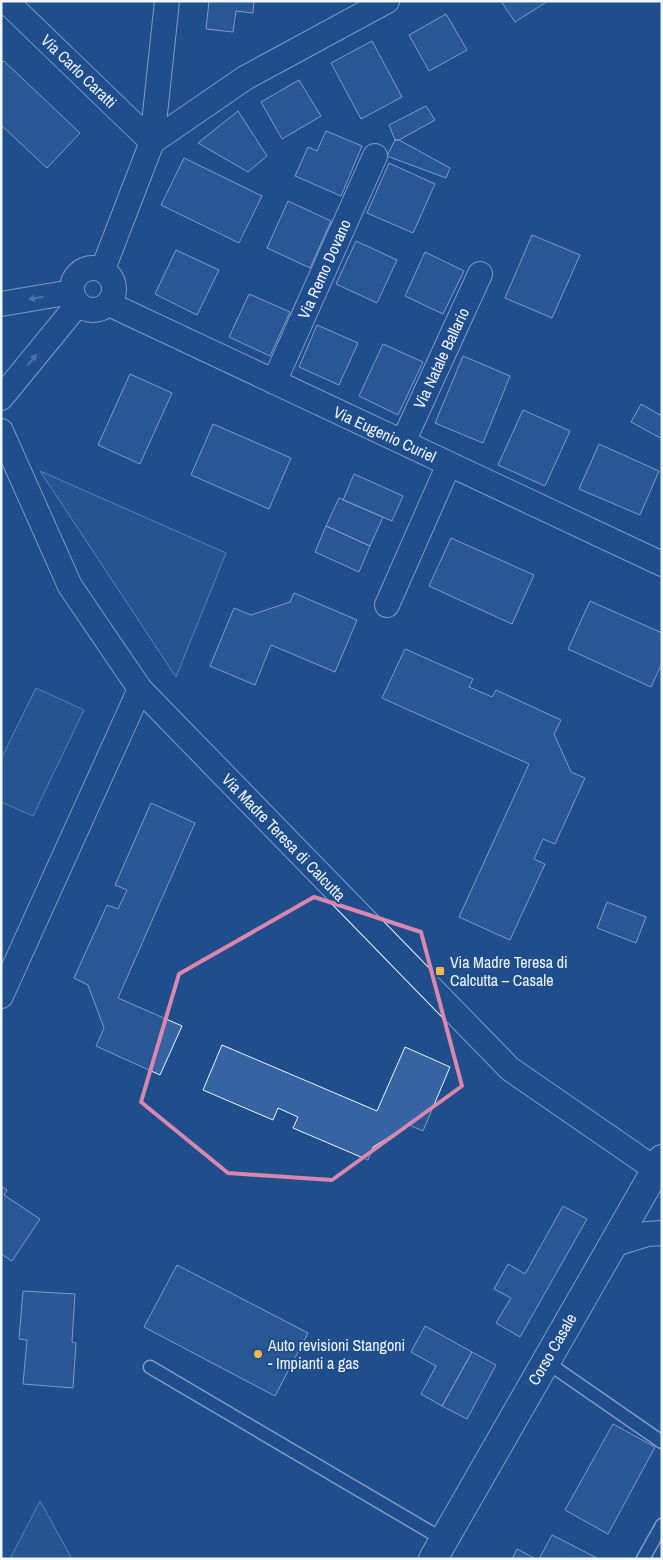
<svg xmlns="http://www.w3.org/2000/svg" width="663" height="1560" viewBox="0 0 663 1560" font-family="'Archivo Narrow',sans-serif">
	<rect width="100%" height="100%" fill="#1f4e8c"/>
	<path fill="#305b95" stroke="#a8bbd7" d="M40 471 226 553 176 677Z
		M36 688 84 710 33 816 1 802V759Z
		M40 1501 72 1559H10Z"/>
	<path fill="#3563a3" stroke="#f2f6ff" d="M209 1H254L253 13 236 11 233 32 206 29Z
		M501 1H548L515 22Z
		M446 14 467 50 429 71 409 35Z
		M372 41 402 97 361 119 331 63Z
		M4 61 80 133 47 168 1 125V63Z
		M299 80 321 116 282 139 261 102Z
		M426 106 435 120 399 140H395L389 125Z
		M238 111 267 156 248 172 198 143Z
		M326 131 362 146 341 196 295 176 308 147 317 151Z
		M395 140H399L450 168 446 178 387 156Z
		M184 158 262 196 239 243 161 205Z
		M389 163 435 184 413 233 367 213Z
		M288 201 331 221 310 268 267 248Z
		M532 235 580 255 552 318 505 298Z
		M356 241 397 260 377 303 336 284Z
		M176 250 219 270 197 315 155 294Z
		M425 252 464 271 443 314 405 296Z
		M249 294 290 312 270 356 229 337Z
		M317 325 358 343 339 385 299 367Z
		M383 344 423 362 398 415 359 396Z
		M463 356 510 376 483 443 435 423Z
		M130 374 172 393 140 464 98 445Z
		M641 404 662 416V439L631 422Z
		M523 410 570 431 545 486 498 465Z
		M213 424 291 458 269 509 191 475Z
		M599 444 659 471 640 515 579 489Z
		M354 474 403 496 392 521 343 500Z
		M339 498 383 517 370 546 326 526Z
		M326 526 370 546 359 572 315 552Z
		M451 538 534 575 512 624 429 586Z
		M294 593 357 620 335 672 271 645 255 685 210 666 234 608 251 615 290 602Z
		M590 601 662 633V663L651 687 568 649Z
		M405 649 473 679 469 687 492 697 496 690 561 720 554 734 571 772 585 778 555 844 543 839 534 859 545 864 510 940 459 917 529 764 382 698Z
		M151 803 195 823 118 998 182 1026 160 1075 96 1046 104 1028 88 985 74 978 107 905 118 909 127 890 115 885Z
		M607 902 646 917 636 943 597 928Z
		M222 1045 377 1111 405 1047 450 1067 423 1131 409 1125 373 1147 368 1160 293 1128 298 1117 278 1108 273 1120 203 1090Z
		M1 1186 7 1190 4 1195 40 1219 12 1261 1 1254Z
		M563 1206 587 1219 520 1337 496 1323 511 1298 494 1289 508 1264 525 1274Z
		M177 1265 308 1333 275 1396 144 1327Z
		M23 1291 75 1294 72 1342 76 1343 73 1388 23 1384 27 1340 19 1339Z
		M425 1326 472 1352 442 1406 421 1394 436 1366 411 1352Z
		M472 1352 496 1365 467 1419 442 1406Z
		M613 1424 655 1447 608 1534 565 1510Z
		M552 1535 597 1558 539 1559Z
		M517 1549 536 1559H512Z"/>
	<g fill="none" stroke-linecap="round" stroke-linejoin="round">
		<g stroke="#f2f6ff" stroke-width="15">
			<path id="lane" d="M545 1361 662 1442
				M150 1367 444 1540
				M643 1559 662 1525"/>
		</g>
		<g stroke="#f2f6ff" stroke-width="26">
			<path id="street" d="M6 1 152 142
				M152 142 167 1
				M72 289a21 21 0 1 1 42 0a21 21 0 1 1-42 0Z
				M103 269 152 142 245 78 387 1
				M1 304 72 292
				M109 304 662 564
				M274 382 375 156
				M1 398 78 304
				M1 431 70 586 140 689 510 1069 655 1169
				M403 442 480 274
				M387 605 449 464
				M1 996 140 689
				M612 1245 647 1234 662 1233"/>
		</g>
		<g stroke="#f2f6ff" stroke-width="30">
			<path id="secondary" d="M433 1559 662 1159"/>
		</g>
		<use href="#lane" stroke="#1f4e8c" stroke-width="12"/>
		<use href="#street" stroke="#1f4e8c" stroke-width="24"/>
		<use href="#secondary" stroke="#1f4e8c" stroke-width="28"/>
	</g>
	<defs><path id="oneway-solid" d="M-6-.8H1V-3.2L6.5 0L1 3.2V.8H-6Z" transform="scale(1.25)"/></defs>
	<g fill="#7e9ac0">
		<use href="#oneway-solid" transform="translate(36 298) rotate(170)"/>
		<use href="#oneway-solid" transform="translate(32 360) rotate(-51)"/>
	</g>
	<path d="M0 0H663V1560H0ZM314 897 421 932 462 1086 332 1180 228 1173 141 1102 179 974Z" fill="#1f4e8c" fill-opacity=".55" fill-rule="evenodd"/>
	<path fill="none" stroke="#da87ad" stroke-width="4" stroke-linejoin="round" d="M314 897 421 932 462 1086 332 1180 228 1173 141 1102 179 974Z"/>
	<g fill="#ffb74d" stroke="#1f4e8c" stroke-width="2">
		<rect x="435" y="966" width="10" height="10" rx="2.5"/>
		<circle cx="258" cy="1354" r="5"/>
	</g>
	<g text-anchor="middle" stroke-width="4" stroke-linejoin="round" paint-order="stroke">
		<g font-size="16" fill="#f2f6ff" stroke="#1f4e8c">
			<text transform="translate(79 71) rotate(44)" y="6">Via Carlo Caratti</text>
			<text transform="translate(324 269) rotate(-66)" y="6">Via Remo Dovano</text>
			<text transform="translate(441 358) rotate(-65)" y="6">Via Natale Ballario</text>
			<text transform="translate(385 434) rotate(25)" y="6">Via Eugenio Curiel</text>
			<text transform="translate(284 837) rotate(46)" y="6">Via Madre Teresa di Calcutta</text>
			<text transform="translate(552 1349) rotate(-60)" y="6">Corso Casale</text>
		</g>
		<g font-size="16" fill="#f2f6ff" stroke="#1f4e8c" text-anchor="start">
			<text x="450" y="968">Via Madre Teresa di<tspan x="450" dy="18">Calcutta – Casale</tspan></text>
			<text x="268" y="1351">Auto revisioni Stangoni<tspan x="268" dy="18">- Impianti a gas</tspan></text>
		</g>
	</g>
	<rect width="663" height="1560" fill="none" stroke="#f2f6ff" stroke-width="5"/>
</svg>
